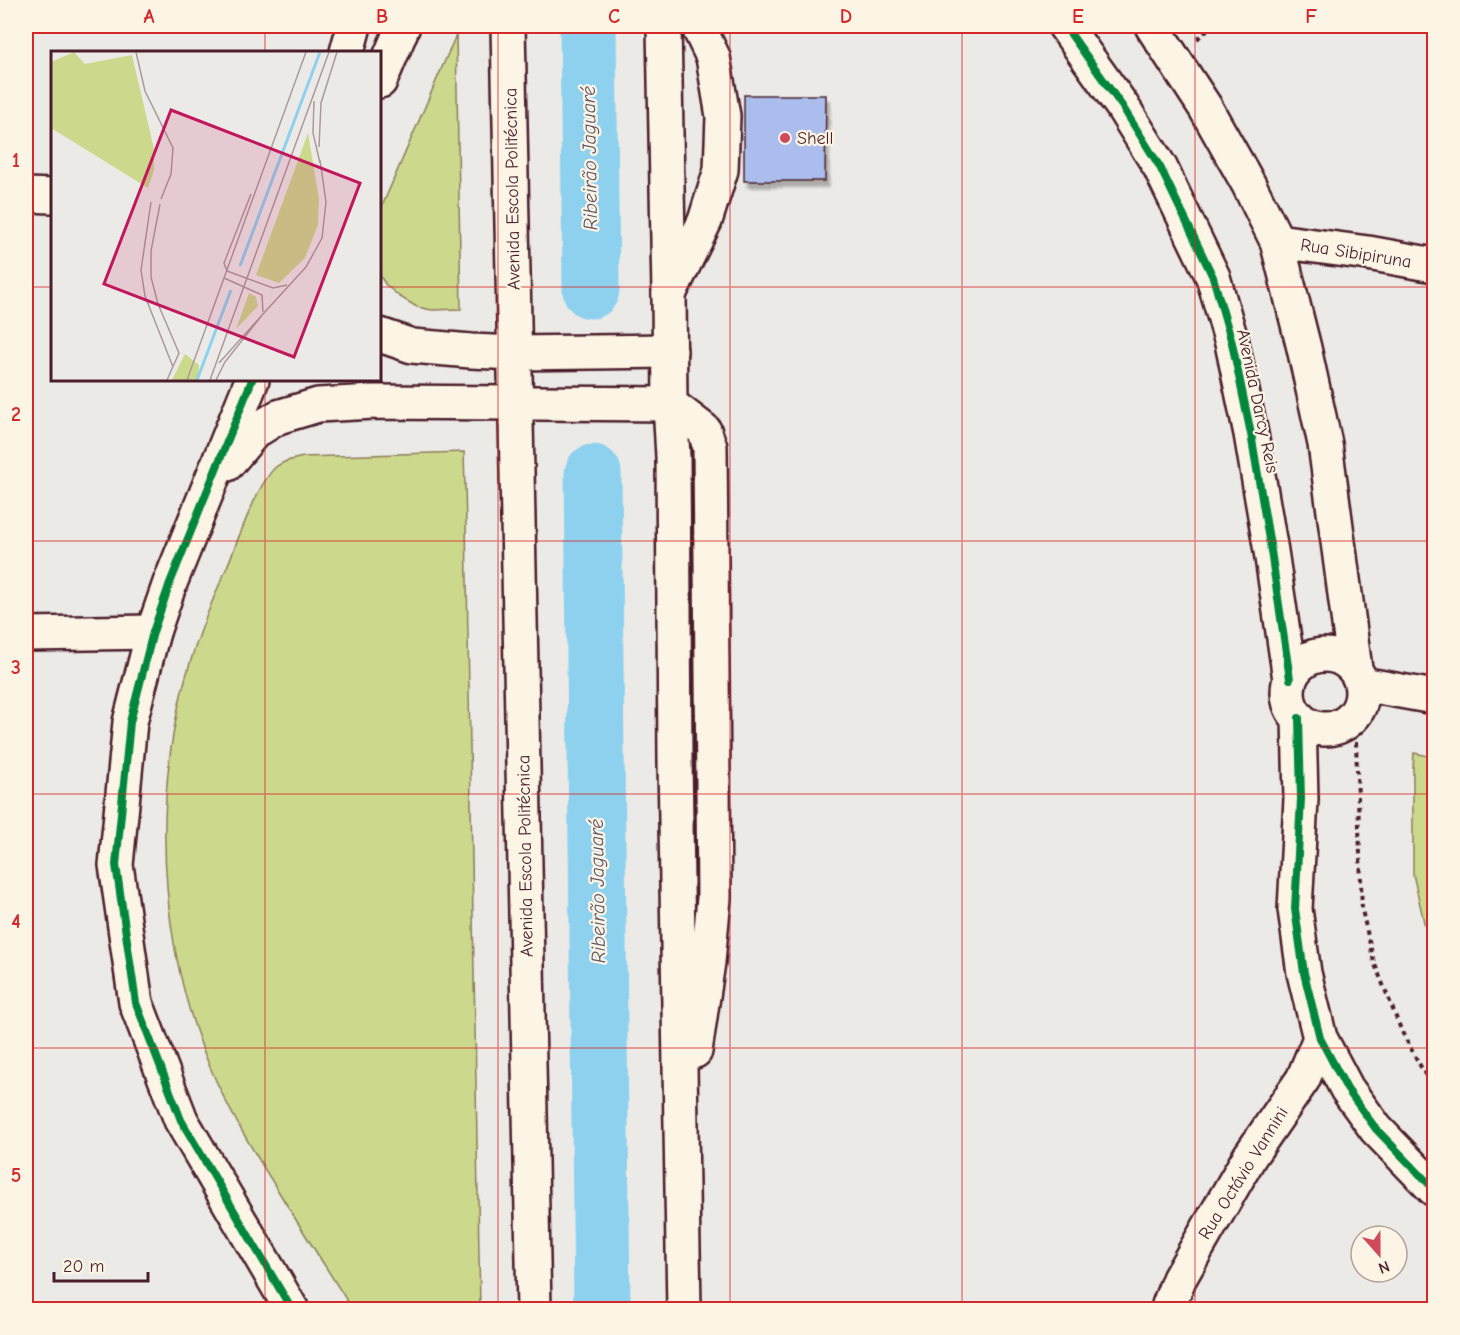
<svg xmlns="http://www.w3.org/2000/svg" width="1460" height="1335" viewBox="0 0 1460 1335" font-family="'Comic Neue',sans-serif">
	<defs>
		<filter id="shadow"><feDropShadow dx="3.5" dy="6" stdDeviation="1.5" flood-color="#0004"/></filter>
	</defs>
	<rect width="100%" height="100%" fill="#eceae6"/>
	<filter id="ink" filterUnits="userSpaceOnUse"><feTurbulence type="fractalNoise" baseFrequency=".0167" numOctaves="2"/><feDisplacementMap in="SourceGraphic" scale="12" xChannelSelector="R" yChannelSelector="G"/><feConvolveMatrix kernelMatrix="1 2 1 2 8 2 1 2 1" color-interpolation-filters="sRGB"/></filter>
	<g filter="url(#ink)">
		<path fill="#ccd88b" stroke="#8b7c5b" stroke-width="1.5" d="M456 35 461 309 432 310 417 307 400 297 386 285 380 276V211Z
			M464 452 466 523 480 1309H352C327 1269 302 1230 277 1189 256 1155 234 1120 217 1083 162 964 151 818 182 691 193 648 209 607 227 567 237 543 258 481 277 466 285 460 294 459 303 457Z
			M1414 753 1434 757V951L1426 931 1413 874V769Z"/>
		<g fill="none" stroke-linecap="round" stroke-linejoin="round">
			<path stroke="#8dd1ef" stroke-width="57" d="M588 26 591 290
				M593 473 602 1310"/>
		</g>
		<path fill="#abbdec" stroke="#4a1f2b" stroke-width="1.5" filter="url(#shadow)" d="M744 95H826L825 181H744Z"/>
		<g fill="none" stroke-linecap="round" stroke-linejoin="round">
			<g stroke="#4a1f2b" stroke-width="38">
				<path id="minor" d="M1065 26 1122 106 1160 167 1213 277 1232 343 1251 434 1271 551 1290 679
					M1152 26 1205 107 1249 185 1277 241 1304 348 1325 444 1355 669
					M26 195 52 196
					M1277 241 1368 253 1434 265
					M669 294 705 221 721 170 723 116 713 57 698 26
					M26 634 153 632
					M1288 692a37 37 0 1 1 74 0a37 37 0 1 1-74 0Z
					M1362 684 1434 697
					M1299 718 1301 799 1295 909 1304 973 1320 1038 1347 1089 1376 1129 1434 1189
					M1169 1310V1305L1179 1279 1250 1156 1303 1079 1320 1038"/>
			</g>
			<g stroke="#4a1f2b" stroke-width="38">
				<path id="major" d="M347 52 354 26
					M380 335 412 346 471 351 515 353 670 351
					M252 380 170 583 153 632 130 722 116 865 136 1003 181 1120 292 1310
					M227 464 254 432 278 417 318 405 374 402 670 404"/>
			</g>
			<g stroke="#4a1f2b" stroke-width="38">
				<path id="highway" d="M508 26 534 1310
					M664 26 669 294 670 404 673 457 675 761 684 1310
					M380 81 403 26
					M670 404 704 430 710 447 714 898 708 962 695 1051"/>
			</g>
			<path stroke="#4a1f2b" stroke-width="4" stroke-dasharray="4.5 4.5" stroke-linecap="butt" d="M1197 39 1212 26
				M1355 715 1362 910 1374 962 1402 1032 1434 1091"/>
			<use href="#minor" stroke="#fcf5e5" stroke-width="33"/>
			<use href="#major" stroke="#fcf5e5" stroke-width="33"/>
			<use href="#highway" stroke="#fcf5e5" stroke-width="33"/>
			<g stroke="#fcf5e5" stroke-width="11">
				<path id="cycleway" d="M1065 26 1122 106 1160 167 1213 277 1232 343 1251 434 1271 551 1290 679
					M252 380 170 583 153 632 130 722 116 865 136 1003 181 1120 292 1310
					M1299 718 1301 799 1295 909 1304 973 1320 1038 1347 1089 1376 1129 1434 1189"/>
			</g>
			<use href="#cycleway" stroke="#00873e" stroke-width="8"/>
		</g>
	</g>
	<path fill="none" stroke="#d62828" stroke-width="1.5" stroke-opacity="0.55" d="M265 26V52M498 26V1310M730 26V1310M962 26V1310M1195 26V1310M26 287H52M380 287H1434M265 380V1310M26 541H1434M26 794H1434M26 1048H1434"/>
	<circle fill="#d1495b" stroke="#fcf5e5" stroke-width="2" cx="785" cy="138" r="6"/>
	<g text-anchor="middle" stroke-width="4.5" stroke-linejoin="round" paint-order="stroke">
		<g font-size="18" fill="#4a1f2b" stroke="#fcf5e5" text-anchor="start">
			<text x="797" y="144">Shell</text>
		</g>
		<g font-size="18" fill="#4a1f2b" stroke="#fcf5e5">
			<text transform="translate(512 189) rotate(-91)" y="6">Avenida Escola Politécnica</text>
			<text transform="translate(1356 253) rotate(9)" y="6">Rua Sibipiruna</text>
			<text transform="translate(1258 401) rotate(78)" y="6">Avenida Darcy Reis</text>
			<text transform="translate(525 856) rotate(-91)" y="6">Avenida Escola Politécnica</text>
			<text transform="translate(1243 1173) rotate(-58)" y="6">Rua Octávio Vannini</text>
		</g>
		<g font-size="20" font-style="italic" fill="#5e5466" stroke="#fcf5e5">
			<text transform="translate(589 158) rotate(-91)" y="7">Ribeirão Jaguaré</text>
			<text transform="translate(597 891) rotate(-91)" y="7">Ribeirão Jaguaré</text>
		</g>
	</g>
	<g transform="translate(51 51)">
		<rect width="330" height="330" fill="#eceae6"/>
		<path d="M134 303 148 314 147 329H121Z" fill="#ccd88b"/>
		<path d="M23 1 34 13 81 4 103 98V119L97 137 0 77V11ZM257 82 268 148 267 174 254 207 228 232 205 224ZM198 242 205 246 207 255 185 278Z" fill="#ccd88b"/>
		<path fill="none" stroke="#8dd1ef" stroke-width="3" d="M189 215 269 1M146 329 180 239"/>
		<path fill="none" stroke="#ab999b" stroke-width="1.5" d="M85 1 94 40 122 97 120 123 110 148M263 50 262 82 269 112M268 96 270 52 286 1M100 151 90 219 94 245 122 316M109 153 100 200V226L107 253 128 302 116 329M176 220 222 237 236 234M176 220 173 212 200 143M173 227 211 244 212 261M168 312 212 263M136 329 255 1M159 329 278 1M165 329 174 311 212 263 255 216 271 187 275 151 269 109"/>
		<path fill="#c2185b" fill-opacity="0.15" stroke="#c2185b" stroke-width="3" d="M120 59 309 132 243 306 53 233Z"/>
		<rect width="330" height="330" fill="none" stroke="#4a1f2b" stroke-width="3"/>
	</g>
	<rect width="1460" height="1335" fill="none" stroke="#fcf5e5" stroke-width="66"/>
	<g transform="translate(1379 1254) rotate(159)"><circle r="28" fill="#fcf5e5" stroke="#b59f9b" stroke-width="1.5"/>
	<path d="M0-4.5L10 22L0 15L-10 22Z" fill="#d1495b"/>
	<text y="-9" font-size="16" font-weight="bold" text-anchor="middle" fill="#4a1f2b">N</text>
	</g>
	<path d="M54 1272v9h94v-9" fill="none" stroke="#4a1f2b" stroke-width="3"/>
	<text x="63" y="1272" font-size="18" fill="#4a1f2b" stroke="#fcf5e5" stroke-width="4.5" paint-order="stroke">20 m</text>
	<rect x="33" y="33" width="1394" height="1269" fill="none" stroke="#d62828" stroke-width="2"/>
	<g font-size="20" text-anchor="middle" font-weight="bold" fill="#d62828">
		<text x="149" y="23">A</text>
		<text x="382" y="23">B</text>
		<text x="614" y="23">C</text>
		<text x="846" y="23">D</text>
		<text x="1078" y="23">E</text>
		<text x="1311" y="23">F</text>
		<text x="16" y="167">1</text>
		<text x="16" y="421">2</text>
		<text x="16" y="674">3</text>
		<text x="16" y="928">4</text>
		<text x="16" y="1182">5</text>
	</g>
</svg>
